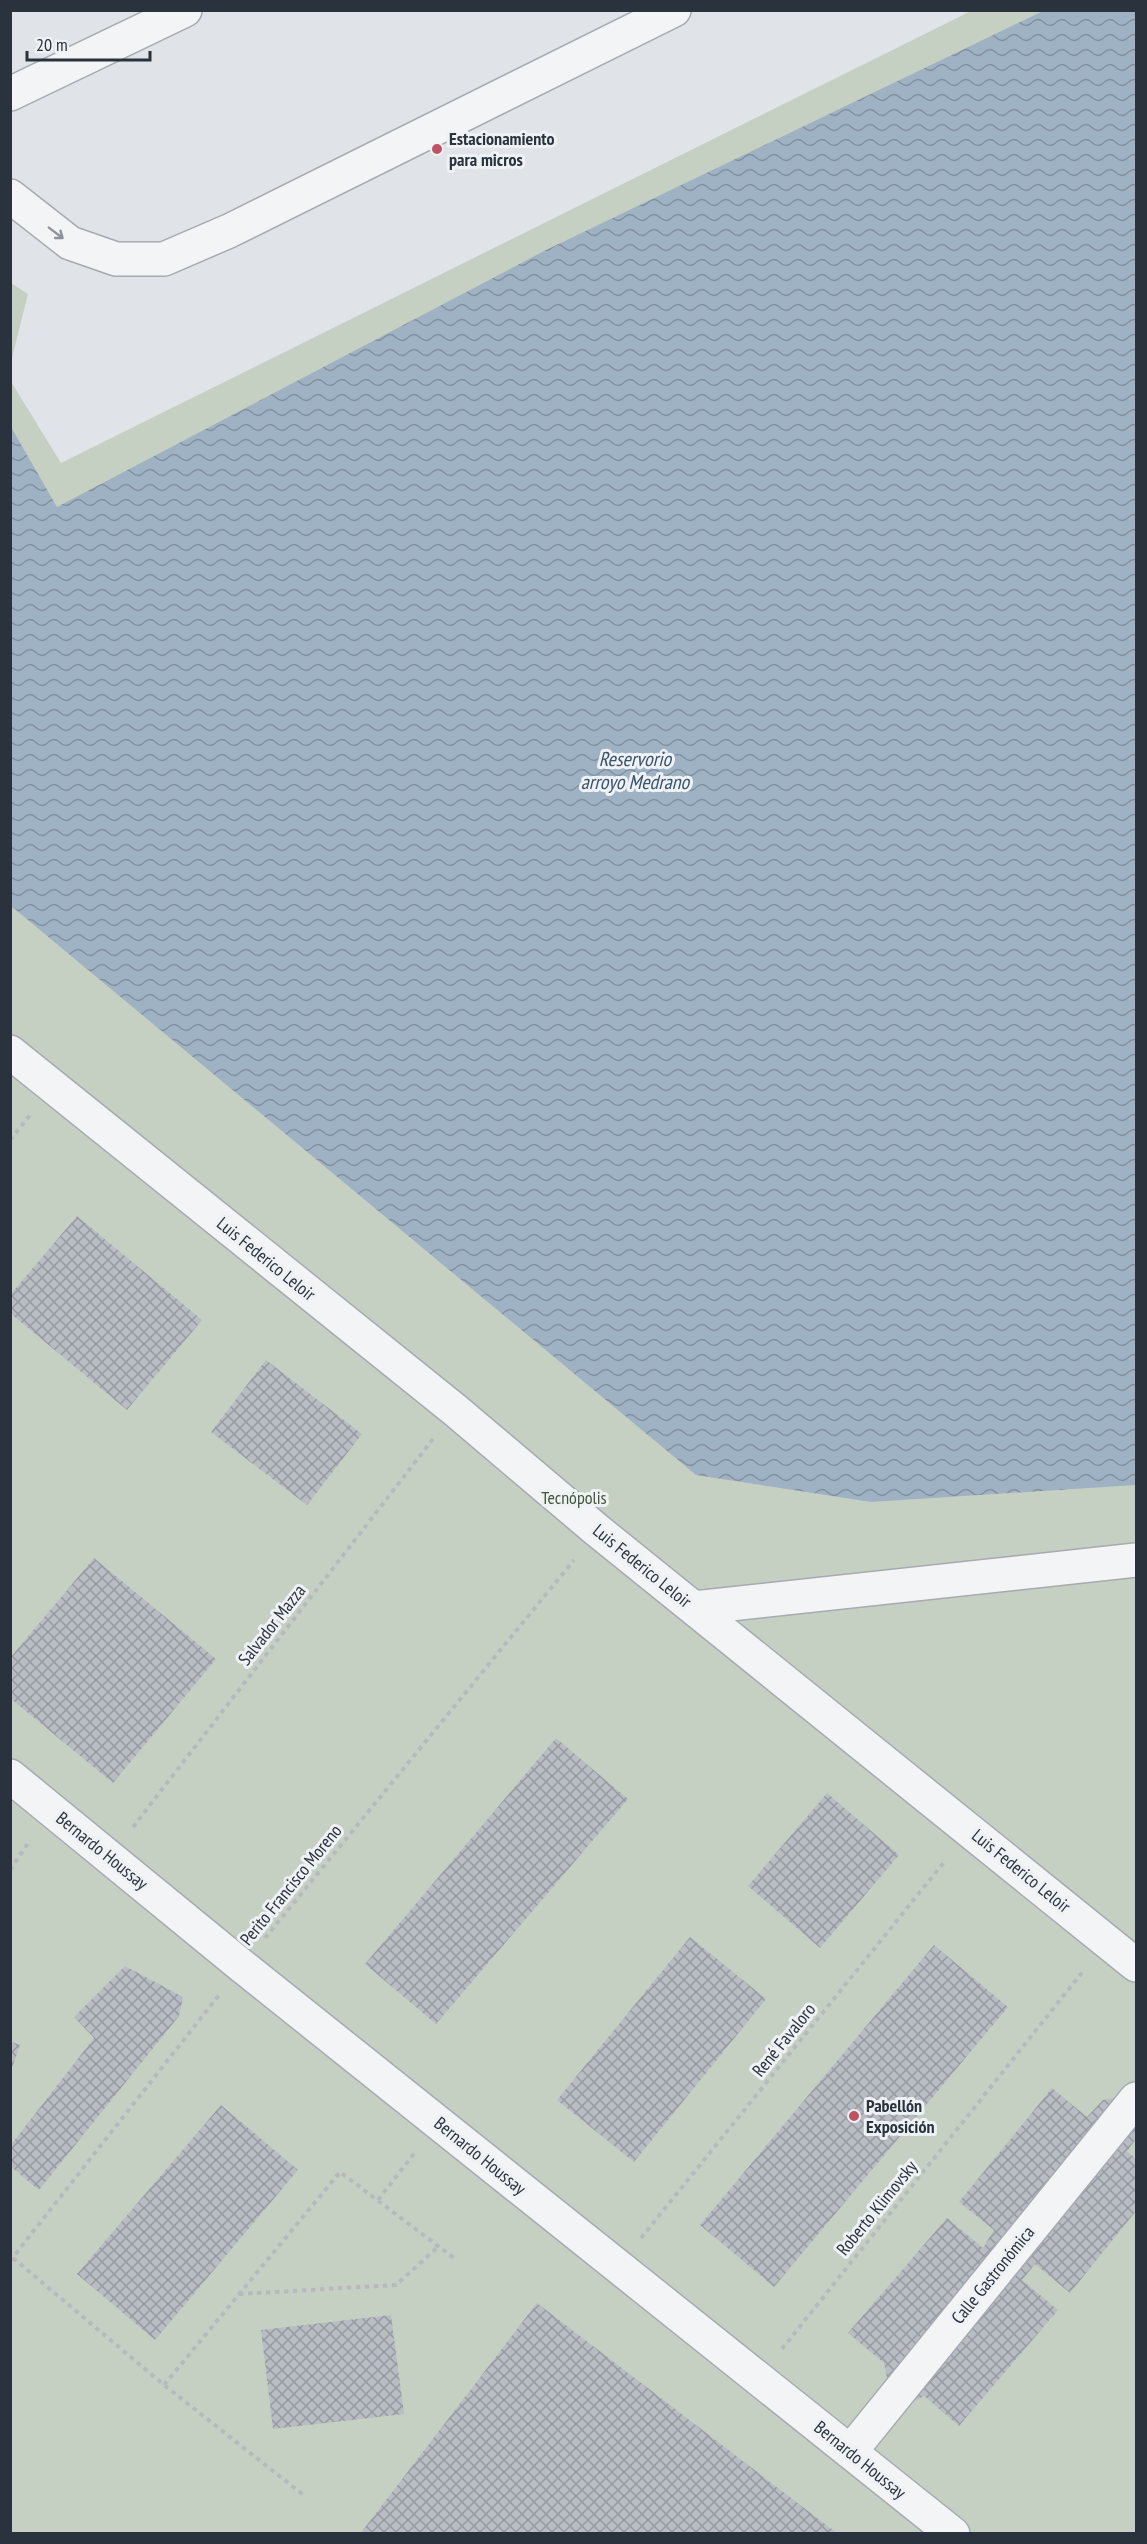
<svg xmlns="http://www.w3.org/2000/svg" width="1147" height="2544" viewBox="0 0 1147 2544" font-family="'PT Sans Narrow',sans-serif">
	<defs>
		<pattern id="water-waves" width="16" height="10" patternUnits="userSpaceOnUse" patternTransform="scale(1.5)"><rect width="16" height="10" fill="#9fb2c4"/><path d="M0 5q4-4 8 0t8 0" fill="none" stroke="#8291a0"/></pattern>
		<pattern id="building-cross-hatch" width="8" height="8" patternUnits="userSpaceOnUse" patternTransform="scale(1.5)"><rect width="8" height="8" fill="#b8bdc4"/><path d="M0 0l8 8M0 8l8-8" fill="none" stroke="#969aa0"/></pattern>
	</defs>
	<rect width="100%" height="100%" fill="#e0e3e7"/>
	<path fill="#c6d0c2" d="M971 11H1136V2533H11L10 380 61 463Z
		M11 283 28 294 11 362Z"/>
	<path fill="url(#water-waves)" d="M1043 11H1136V1485L871 1502 696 1475 11 906V427L57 507 546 250Z"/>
	<path fill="url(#building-cross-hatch)" d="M77 1216 202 1320 127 1410 10 1313V1295Z
		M266 1360 362 1434 307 1505 211 1432Z
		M94 1558 216 1659 113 1783 10 1698V1658Z
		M556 1738 628 1799 436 2024 365 1964Z
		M827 1793 899 1855 820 1948 748 1886Z
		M690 1937 766 1999 634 2162 557 2100Z
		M934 1945 1008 2007 774 2287 700 2225Z
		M125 1966 183 1997 179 2016 39 2190 10 2166V2146L94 2038 74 2017Z
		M10 2041 20 2045 11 2071H10Z
		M1052 2088 1087 2117 1103 2100 1120 2097 1136 2105V2139L1127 2151 1136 2159V2211L1070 2293 1035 2264 1022 2280 1058 2310 959 2426 924 2396 910 2403 888 2382 884 2363 848 2333 947 2218 983 2248 994 2230 959 2202Z
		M221 2105 298 2170 155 2340 77 2274Z
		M537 2303 838 2534H360Z
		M391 2315 404 2414 273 2429 261 2330Z"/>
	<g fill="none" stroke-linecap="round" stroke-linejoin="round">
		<g stroke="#a6aab1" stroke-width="36">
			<path id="minor" d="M10 94 185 10
				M10 196 70 243 116 259H164L229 231 674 10
				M10 1052 455 1410 598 1531 1136 1965
				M694 1608 1136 1560
				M10 1776 242 1966 953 2534
				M850 2452 1136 2099"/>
		</g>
		<path stroke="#b6babe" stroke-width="4" stroke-dasharray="4.5 4.5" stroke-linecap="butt" d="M10 1140 30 1115
			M133 1827 433 1439
			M10 1870 30 1840
			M265 1938 574 1560
			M378 2200 416 2151
			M641 2238 945 1861
			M13 2258 164 2385 306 2497
			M10 2261 219 1995
			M239 2294 396 2285 439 2246
			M782 2349 1084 1970
			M164 2385 340 2172 454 2258"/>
		<use href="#minor" stroke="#f2f4f6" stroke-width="33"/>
	</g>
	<defs><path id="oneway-shaft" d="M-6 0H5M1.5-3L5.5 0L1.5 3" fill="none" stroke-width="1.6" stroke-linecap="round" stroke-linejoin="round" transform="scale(1.5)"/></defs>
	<use stroke="#8e939a" href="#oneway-shaft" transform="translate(56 233) rotate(37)"/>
	<g fill="#c05266" stroke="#eff2f5" stroke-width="2">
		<circle cx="437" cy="149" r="6"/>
		<circle cx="854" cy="2116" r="6"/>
	</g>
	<g text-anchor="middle" stroke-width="6" stroke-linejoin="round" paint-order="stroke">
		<g font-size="18" font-weight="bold" fill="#2a323d" stroke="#eff2f5" text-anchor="start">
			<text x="449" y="145">Estacionamiento<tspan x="449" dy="21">para micros</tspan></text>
			<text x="866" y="2112">Pabellón<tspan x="866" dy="21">Exposición</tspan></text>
		</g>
		<g font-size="18" fill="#2a323d" stroke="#eff2f5">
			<text transform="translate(266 1259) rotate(39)" y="6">Luis Federico Leloir</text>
			<text transform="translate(642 1566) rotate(39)" y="6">Luis Federico Leloir</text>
			<text transform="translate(272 1625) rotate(-52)" y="6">Salvador Mazza</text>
			<text transform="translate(102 1851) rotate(39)" y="6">Bernardo Houssay</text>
			<text transform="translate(1021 1871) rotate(39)" y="6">Luis Federico Leloir</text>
			<text transform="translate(291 1885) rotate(-51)" y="6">Perito Francisco Moreno</text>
			<text transform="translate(784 2040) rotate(-51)" y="6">René Favaloro</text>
			<text transform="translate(480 2156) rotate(39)" y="6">Bernardo Houssay</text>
			<text transform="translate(877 2208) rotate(-51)" y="6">Roberto Klimovsky</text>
			<text transform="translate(993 2275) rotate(-51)" y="6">Calle Gastronómica</text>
			<text transform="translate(860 2460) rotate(39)" y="6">Bernardo Houssay</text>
		</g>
		<g font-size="18" fill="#405739" stroke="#eff2f5">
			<text x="574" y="1504">Tecnópolis</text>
		</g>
		<g font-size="20" font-style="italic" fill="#39526d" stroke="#eff2f5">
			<text x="635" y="766">Reservorio<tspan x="635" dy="23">arroyo Medrano</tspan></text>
		</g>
	</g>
	<rect width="1147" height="2544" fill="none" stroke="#2a323d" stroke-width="24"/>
	<path d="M27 51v9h123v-9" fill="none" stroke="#2a323d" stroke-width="3"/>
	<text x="36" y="51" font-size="18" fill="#2a323d" stroke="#eff2f5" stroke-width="4.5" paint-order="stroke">20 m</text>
</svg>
